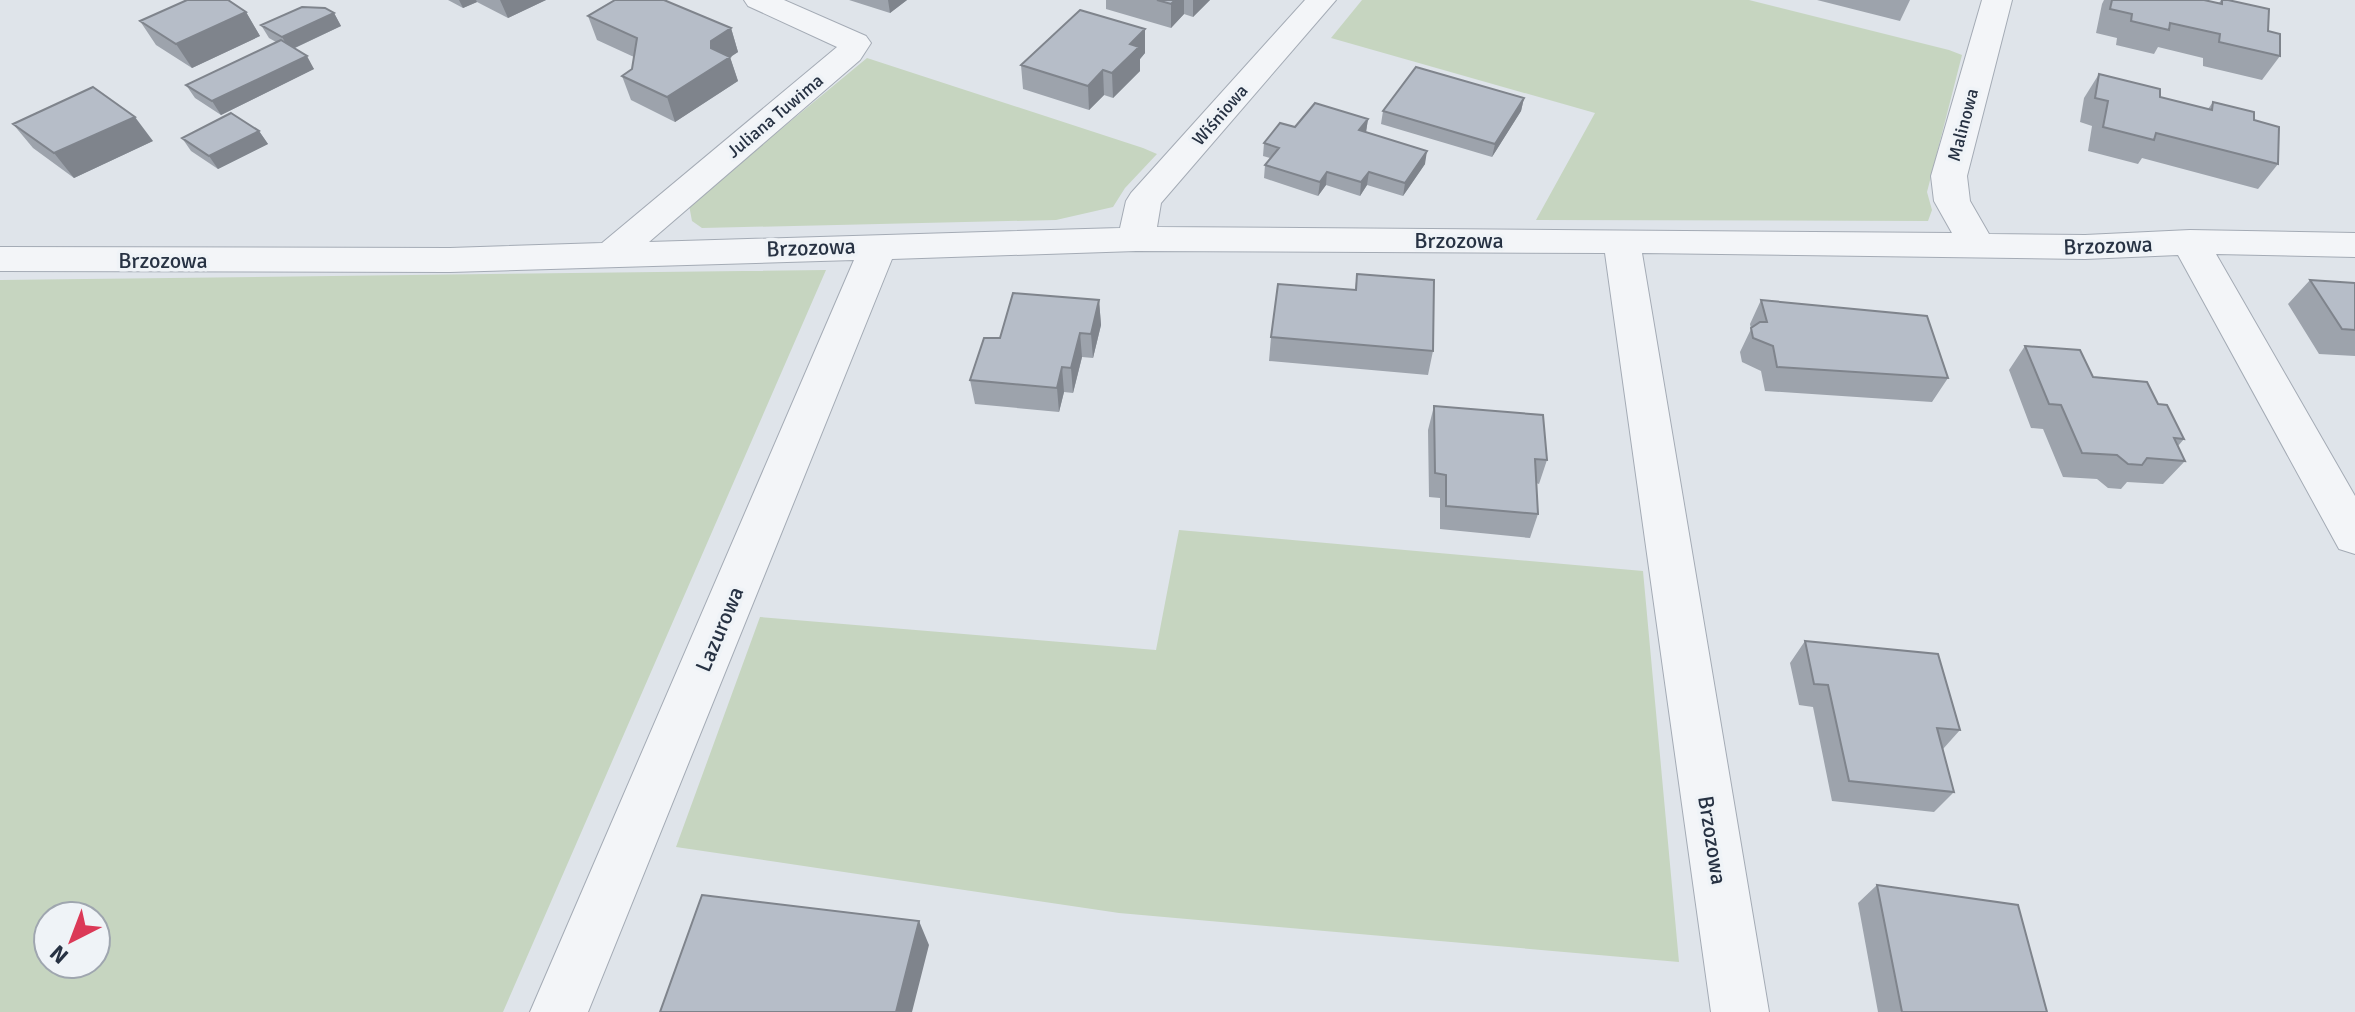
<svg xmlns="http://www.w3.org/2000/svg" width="2355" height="1012" viewBox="0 0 2355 1012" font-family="Signika,sans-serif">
	<rect width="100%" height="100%" fill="#dfe4ea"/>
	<path fill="#c6d5c0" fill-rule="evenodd" d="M1362 0H1749L1949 50 1962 55 1927 192 1932 210 1928 221 1536 220 1595 113 1331 38Z
		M867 58 1143 148 1157 154 1125 188 1113 207 1056 220 702 228 692 221 689 205Z
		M826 270 503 1012H0V280ZM48 916H96V964H48Z
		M1179 530 1643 571 1679 962 1119 913 676 847 760 617 1156 650Z"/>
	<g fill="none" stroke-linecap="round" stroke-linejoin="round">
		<g stroke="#a4abb5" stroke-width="2">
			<path id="minor" d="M744 0H784L866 36 871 43 860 60 649 242 1120 228 1126 201 1131 193 1305 0H1336L1161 203 1157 227 1952 233 1934 201 1931 176 1982 0H2012L1967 176 1970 201 1989 234 2085 235 2190 230 2355 233V257L2216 254 2355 496V554L2339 549 2178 255 2085 259 1642 253 1769 1012H1711L1605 253 1136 251 892 259 588 1012H530L854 260 450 272 0 271V247L450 248 602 243 837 47 748 6Z"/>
		</g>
		<use href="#minor" fill="#f3f5f8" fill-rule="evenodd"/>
	</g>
	<path fill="#9da3ac" d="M448 0H546L508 18 477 2 463 8Z
		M849 0H907L890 13Z
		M1106 0H1210L1193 17 1184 14 1171 28 1106 9Z
		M1817 0H1910L1900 21Z
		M2104 0H2204L2219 3 2221 0H2228L2268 31 2280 56 2262 80 2203 66V58L2158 47 2154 54 2116 45 2117 38 2096 33 2102 4Z
		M246 12 260 36 192 68 156 45 140 21Z
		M334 13 341 26 295 48 314 69 221 115 195 98 186 85 276 42 269 38 261 25Z
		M588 16 731 28 738 52 730 57 738 81 675 122 631 100 622 76 632 69 634 57 597 40Z
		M1145 29V53L1140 59V71L1113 98 1104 95 1089 110 1023 89 1021 65Z
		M2099 74 2160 97 2208 109 2213 102 2254 120 2278 164 2258 189 2142 158 2138 164 2088 151 2092 126 2080 122 2084 98Z
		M1524 98 1521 111 1492 157 1381 124 1383 111Z
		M1368 119 1366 132 1425 164 1403 196 1367 185 1360 196 1326 185 1318 196 1264 178 1265 165 1270 158 1263 156 1264 143 1295 127Z
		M13 124 153 141 74 178 33 148Z
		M259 131 268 144 218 169 191 151 182 138Z
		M1357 274 1433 351 1428 375 1269 361 1271 337 1355 290Z
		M2310 280 2355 283V356L2319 354 2288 304Z
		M1099 300 1101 325 1093 358 1082 357 1073 393 1064 392 1059 412 975 404 970 380 1000 338Z
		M1761 300 1948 378 1932 402 1765 391 1761 371 1742 362 1740 352 1751 329 1750 324Z
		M2025 346 2093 377 2158 404 2184 439 2178 446 2185 461 2163 484 2127 482 2121 489 2108 488 2097 479 2063 477 2043 429 2031 428 2009 370Z
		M1434 406 1547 460 1539 484 1536 483 1538 514 1530 538 1440 529V498L1429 497 1428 430Z
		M1805 641 1960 730 1943 749 1954 792 1934 812 1832 801 1813 707 1799 705 1790 663Z
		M1877 885 2047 1012H1878L1858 903Z"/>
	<path fill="#7f848c" d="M459 0H476L477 2 463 8Z
		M500 0H546L508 18Z
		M888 0H907L890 13Z
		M1175 0H1184V14L1171 28V4Z
		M1193 0H1210L1193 17Z
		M246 12 260 36 192 68 176 44Z
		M334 13 341 26 290 50 282 37Z
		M731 28 738 52 726 60 730 57 738 81 675 122 667 97 711 48V41Z
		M1145 29V53L1140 59V71L1113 98 1112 73 1130 44Z
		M307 56 314 69 221 115 212 101Z
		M1103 70 1104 95 1089 110 1088 86Z
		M1524 98 1521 111 1492 157 1495 144Z
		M135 117 153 141 74 178 54 153Z
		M1368 119 1366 132 1359 130Z
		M259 131 268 144 218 169 209 156Z
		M1427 151 1425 164 1403 196 1405 183Z
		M1327 172 1326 185 1318 196 1320 182Z
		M1369 172 1367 185 1360 196 1361 182Z
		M1099 300 1101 325 1093 358 1091 334Z
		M1080 333 1082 357 1073 393 1071 368Z
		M1062 367 1064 392 1059 412 1057 388Z
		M919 921 929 945 912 1012H896Z"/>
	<path fill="#b6bdc8" stroke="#7f848c" stroke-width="2" d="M187 0H228L246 12 176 44 140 21Z
		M615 0H664L731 28 711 41V48L730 57 667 97 622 76 632 69 637 38 588 16Z
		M1157 0H1175L1171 4Z
		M2112 0H2204L2222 4V0H2228L2269 9 2268 31 2280 34V56L2219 42 2220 34 2170 23 2169 30 2131 21 2132 14 2110 9Z
		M302 7 325 8 334 13 282 37 261 25Z
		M1080 10 1145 29 1130 44 1139 47 1112 73 1103 70 1088 86 1021 65Z
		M281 40 307 56 212 101 186 85Z
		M1416 67 1524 98 1495 144 1383 111Z
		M2099 74 2160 89V97L2212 110 2213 102 2254 112V120L2279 127 2278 164 2156 133 2154 140 2103 127 2108 101 2095 98Z
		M93 87 135 117 54 153 13 124Z
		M1315 103 1368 119 1359 130 1427 151 1405 183 1369 172 1361 182 1327 172 1320 182 1265 165 1279 148 1264 143 1280 123 1295 127Z
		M231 113 259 131 209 156 182 138Z
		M1357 274 1434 280 1433 351 1271 337 1278 284 1356 290Z
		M2310 280 2355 283V330L2342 329Z
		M1013 293 1099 300 1091 334 1080 333 1071 368 1062 367 1057 388 970 380 984 338H1000Z
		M1761 300 1927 316 1948 378 1777 367 1773 346 1753 338 1751 328 1760 322H1767Z
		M2025 346 2080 350 2093 377 2147 382 2158 404 2167 405 2184 439 2174 438 2185 461 2147 458 2142 465 2128 464 2117 455 2082 453 2061 405 2049 404Z
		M1434 406 1543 415 1547 460 1535 459 1538 514 1446 506V475L1435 473Z
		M1805 641 1938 654 1960 730 1937 728 1954 792 1849 781 1828 685 1814 684Z
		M1877 885 2018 905 2047 1012H1902Z
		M702 895 919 921 896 1012H660Z"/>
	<g text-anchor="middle" stroke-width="7" stroke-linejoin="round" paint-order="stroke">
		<g font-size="18" fill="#273243" stroke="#eff3f7">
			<text transform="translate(1220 115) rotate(-49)" y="6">Wiśniowa</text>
			<text transform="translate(775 116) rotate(-40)" y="6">Juliana Tuwima</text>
			<text transform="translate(1963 125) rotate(-75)" y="6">Malinowa</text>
		</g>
		<g font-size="22" fill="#273243" stroke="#eff3f7">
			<text x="1459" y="248">Brzozowa</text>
			<text transform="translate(2108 245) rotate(-2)" y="8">Brzozowa</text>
			<text transform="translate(811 247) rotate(-2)" y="8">Brzozowa</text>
			<text x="163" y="268">Brzozowa</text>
			<text transform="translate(719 629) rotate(-67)" y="8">Lazurowa</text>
			<text transform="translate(1713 840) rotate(81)" y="8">Brzozowa</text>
		</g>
	</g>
	<g transform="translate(72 940) rotate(222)"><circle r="38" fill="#eff3f7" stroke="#9fa6af" stroke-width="2"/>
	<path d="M0-6L14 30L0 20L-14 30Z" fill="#db3957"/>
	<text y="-12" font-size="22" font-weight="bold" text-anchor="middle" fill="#273243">N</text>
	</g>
</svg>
